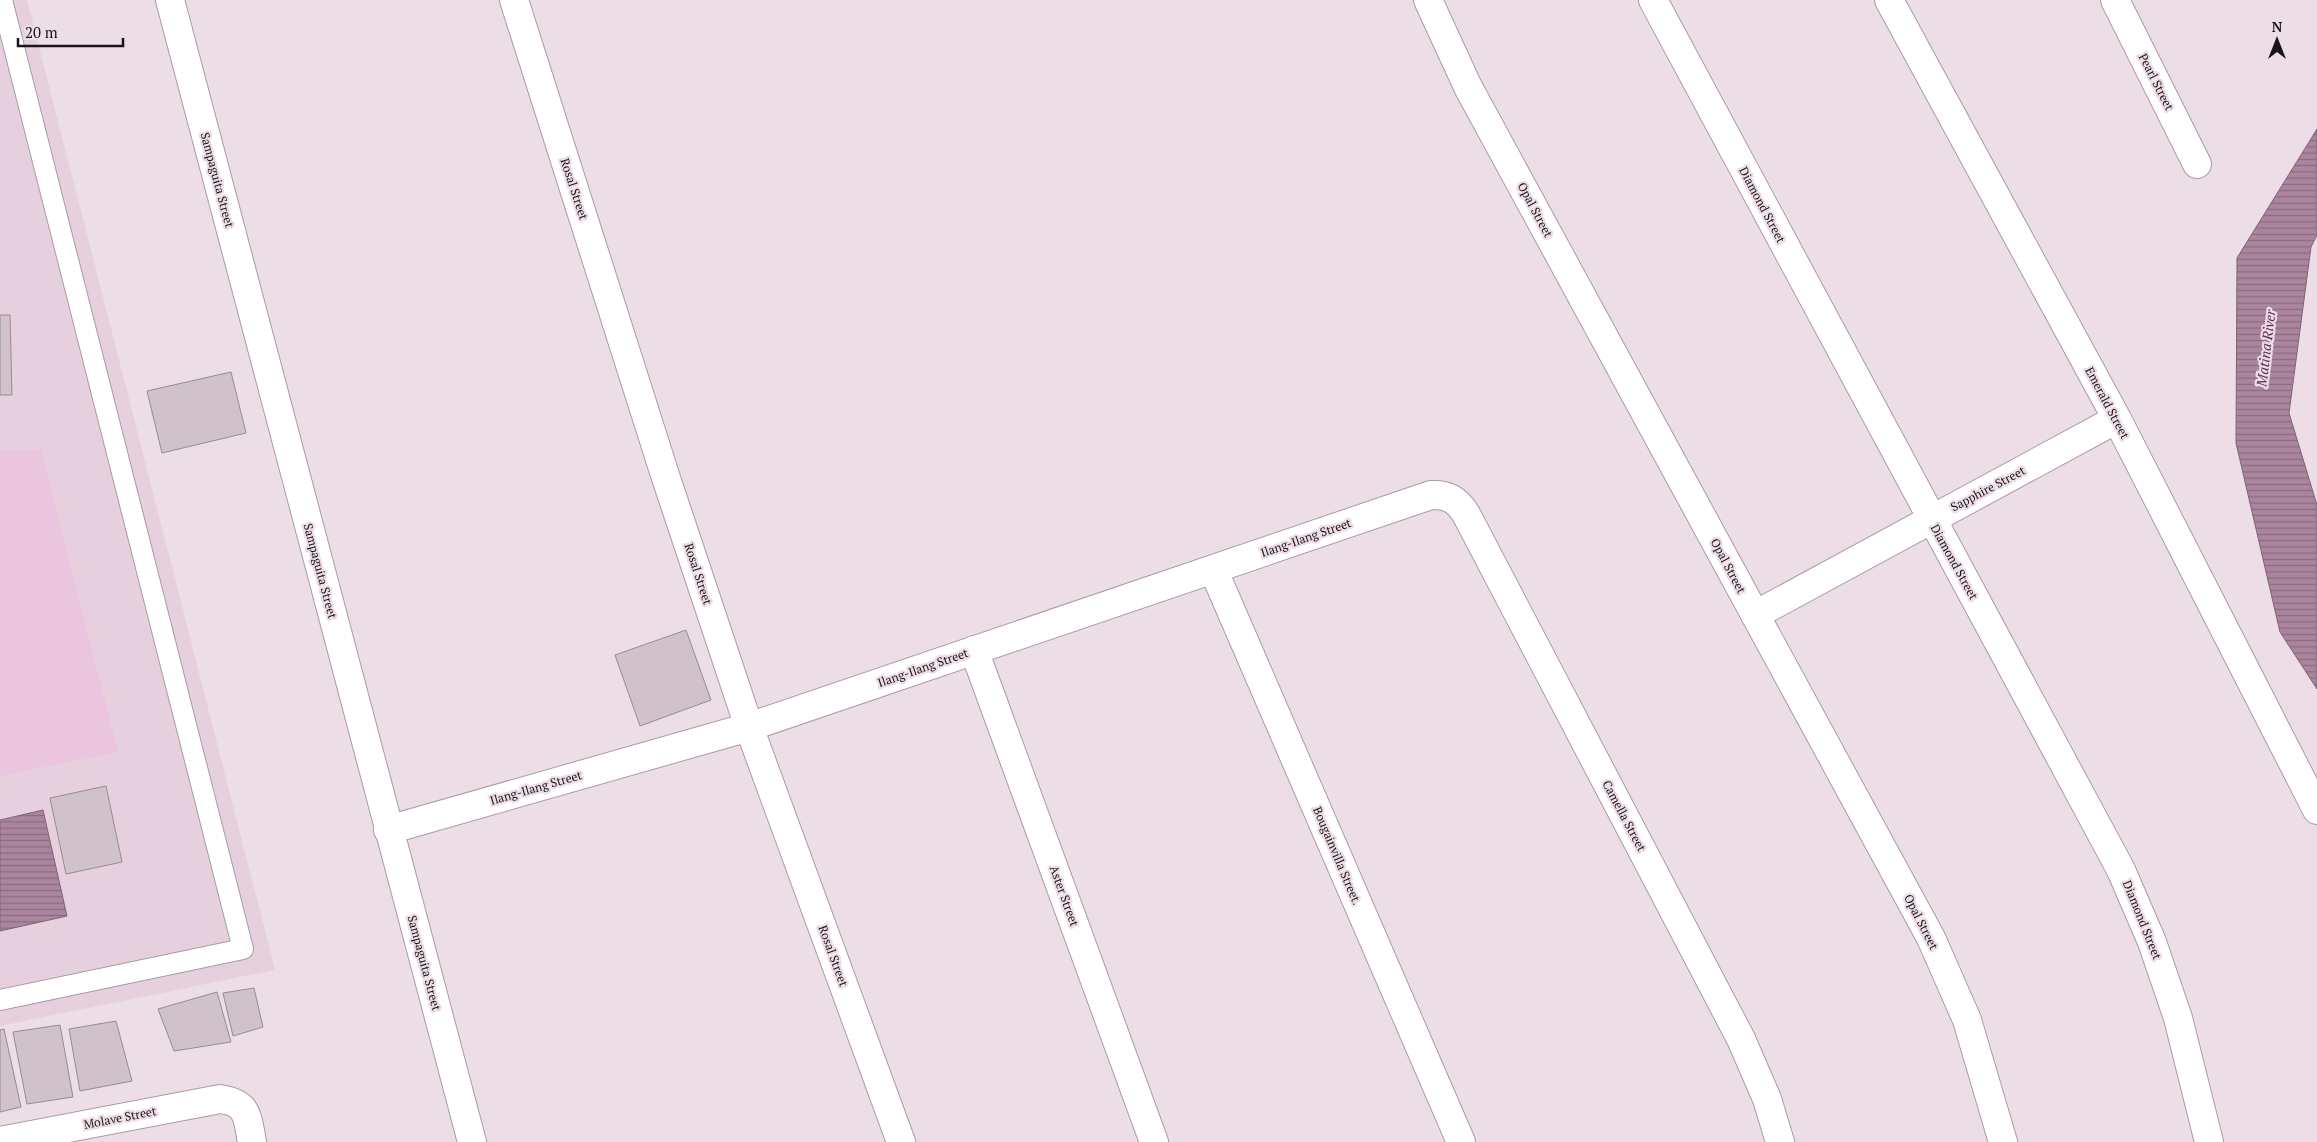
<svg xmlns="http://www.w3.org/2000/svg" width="2317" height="1142" viewBox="0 0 2317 1142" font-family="'PT Serif',serif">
	<defs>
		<pattern id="water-rules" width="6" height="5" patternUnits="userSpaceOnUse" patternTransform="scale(1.25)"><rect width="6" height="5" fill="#aa859d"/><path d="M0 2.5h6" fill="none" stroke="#8a6c7f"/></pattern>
	</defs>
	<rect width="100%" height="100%" fill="#eddde7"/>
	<path fill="#e6d0de" d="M0 0H27L275 970 0 1026Z"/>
	<path fill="#eac5dd" d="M41 449 118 752 0 776V451Z"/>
	<path fill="url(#water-rules)" stroke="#7f6375" d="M2317 129V235L2311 247 2289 413 2317 505V689L2280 632 2236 443 2237 258Z
		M43 810 67 916 0 931V820Z"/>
	<path fill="#d0c1cb" stroke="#988a93" d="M0 315H10L12 395H0Z
		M231 372 246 433 162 453 147 391Z
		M686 630 711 700 640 726 615 655Z
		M106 786 122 862 66 874 50 798Z
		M254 988 263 1027 233 1036 223 993Z
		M217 992 231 1042 174 1051 158 1009Z
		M116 1021 132 1081 80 1091 69 1029Z
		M60 1025 73 1097 27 1104 13 1032Z
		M4 1029 21 1107 0 1112V1030Z"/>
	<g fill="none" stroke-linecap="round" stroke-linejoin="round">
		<g stroke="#a99ba4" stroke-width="22">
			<path id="service" d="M0 1000 243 949 2 0"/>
		</g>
		<g stroke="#a99ba4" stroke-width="30">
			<path id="minor" d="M170 0 472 1142
				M514 0 665 475 749 727 901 1142
				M1428 0 1468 87 1931 938 1967 1020 2003 1142
				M1653 0 2121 870 2152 942 2178 1018 2209 1142
				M1889 0 2117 419 2317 810
				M2115 0 2197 164
				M1213 569 1461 1142
				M1755 615 2117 419
				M974 650 1154 1142
				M388 830 749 727 1431 495C1448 494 1457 500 1466 514L1741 1039 1767 1099 1780 1142
				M0 1141 220 1099C249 1103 247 1117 252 1142"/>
		</g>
		<use href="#service" stroke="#fff" stroke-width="20"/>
		<use href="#minor" stroke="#fff" stroke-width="28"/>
	</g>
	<g text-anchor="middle" stroke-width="4.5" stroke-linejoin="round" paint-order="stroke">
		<g font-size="12" fill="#1a1518" stroke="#eddde7">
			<text transform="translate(2156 82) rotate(63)" y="4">Pearl Street</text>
			<text transform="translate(217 180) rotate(75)" y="4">Sampaguita Street</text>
			<text transform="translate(574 189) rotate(72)" y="4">Rosal Street</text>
			<text transform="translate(1762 205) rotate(62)" y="4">Diamond Street</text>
			<text transform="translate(1535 210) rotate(62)" y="4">Opal Street</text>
			<text transform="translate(2107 403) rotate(62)" y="4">Emerald Street</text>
			<text transform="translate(1988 489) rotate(-28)" y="4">Sapphire Street</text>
			<text transform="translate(1306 538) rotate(-19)" y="4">Ilang-Ilang Street</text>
			<text transform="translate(1954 562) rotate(61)" y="4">Diamond Street</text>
			<text transform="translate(1728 566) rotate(62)" y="4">Opal Street</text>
			<text transform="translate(320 571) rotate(75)" y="4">Sampaguita Street</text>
			<text transform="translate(698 574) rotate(72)" y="4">Rosal Street</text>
			<text transform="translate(923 668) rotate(-19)" y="4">Ilang-Ilang Street</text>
			<text transform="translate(536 788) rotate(-16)" y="4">Ilang-Ilang Street</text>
			<text transform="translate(1624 816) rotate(62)" y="4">Camella Street</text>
			<text transform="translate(1337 856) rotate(67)" y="4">Bougainvilla Street.</text>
			<text transform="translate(1064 896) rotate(70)" y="4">Aster Street</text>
			<text transform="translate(2142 920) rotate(68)" y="4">Diamond Street</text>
			<text transform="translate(1921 922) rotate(63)" y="4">Opal Street</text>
			<text transform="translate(833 956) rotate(70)" y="4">Rosal Street</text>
			<text transform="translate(424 963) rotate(75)" y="4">Sampaguita Street</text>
			<text transform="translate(120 1118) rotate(-11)" y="4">Molave Street</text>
		</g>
		<g font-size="14" font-style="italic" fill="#602f52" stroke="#eddde7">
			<text transform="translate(2266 348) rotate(-83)" y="5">Matina River</text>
		</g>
	</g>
	<g transform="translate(2277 40)" stroke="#eddde7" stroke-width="4" paint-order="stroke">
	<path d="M0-4L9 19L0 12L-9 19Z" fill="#1a1518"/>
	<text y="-8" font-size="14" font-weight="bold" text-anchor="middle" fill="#1a1518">N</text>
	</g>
	<path d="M18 38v8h105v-8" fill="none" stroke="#1a1518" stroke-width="2.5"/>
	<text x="25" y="38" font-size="15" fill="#1a1518" stroke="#eddde7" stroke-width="4" paint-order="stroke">20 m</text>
</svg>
